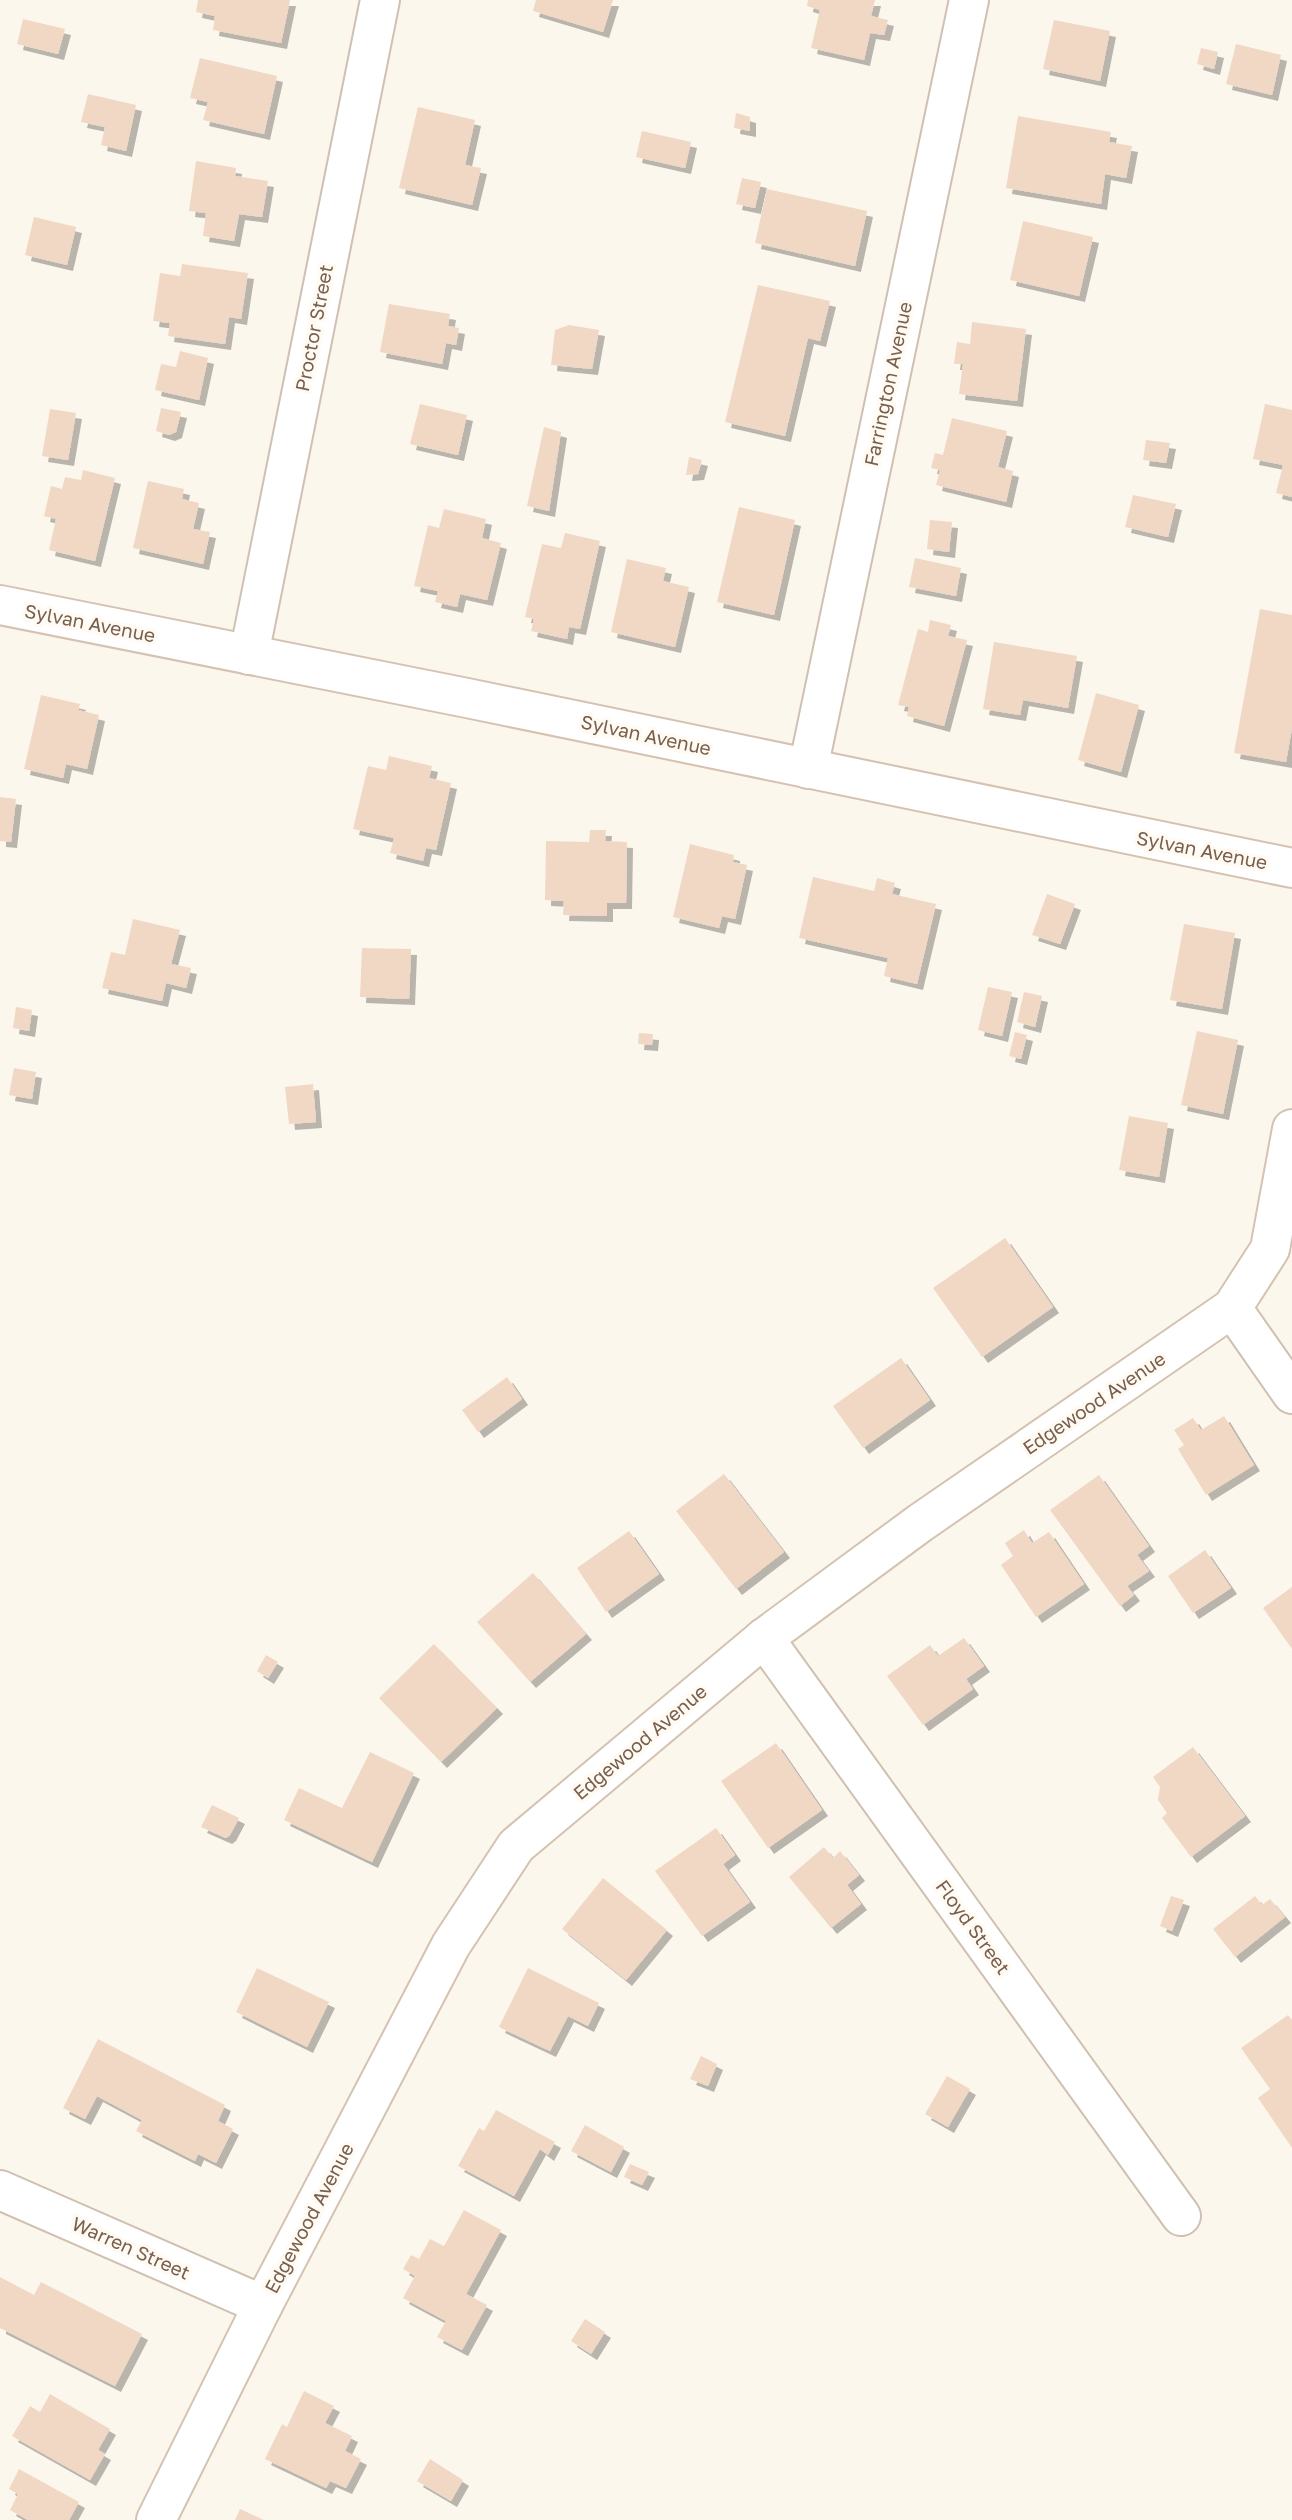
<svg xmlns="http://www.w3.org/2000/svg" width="1292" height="2520" viewBox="0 0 1292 2520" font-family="'Golos Text',sans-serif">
	<defs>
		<filter id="shadow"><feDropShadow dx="6" dy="6" stdDeviation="0" flood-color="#0004"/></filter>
	</defs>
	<rect width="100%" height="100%" fill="#fcf7ec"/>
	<path fill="#f1d8c4" filter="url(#shadow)" d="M198 0H290L281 43 213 30 215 16 196 12Z
		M536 0H613L603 32 533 11Z
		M808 0H875L871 16 888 20 884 35 870 33 864 60 811 48 820 10 807 6Z
		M23 19 65 29 58 54 17 44Z
		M1054 20 1110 31 1100 81 1043 69Z
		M1236 44 1281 55 1272 95 1226 84Z
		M1201 48 1218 52 1214 69 1197 64Z
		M200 58 277 76 264 134 203 120 208 102 190 98Z
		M88 94 136 105 126 151 101 145 105 127 81 122Z
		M418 107 475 120 465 165 481 168 472 205 399 188Z
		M736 113 750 117V131L734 128Z
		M1018 116 1111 132 1109 142 1132 146 1126 178 1105 174 1101 204 1006 188Z
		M642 131 691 142 685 168 636 157Z
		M196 161 236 168 235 176 268 181 262 217 239 214 234 241 203 236 206 213 189 211Z
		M742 178 761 182 755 208 736 204Z
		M767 189 867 211 855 266 755 243Z
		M34 217 76 227 67 265 25 255Z
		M1023 221 1093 237 1079 296 1010 280Z
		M182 264 248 273 241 319 229 317 225 344 168 336 170 323 153 321 160 273 180 276Z
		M758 285 830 301 820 341 808 338 785 436 725 422Z
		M389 304 450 314 448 326 459 328 456 345 446 343 442 364 380 352Z
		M972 322 1026 329 1017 401 959 394 963 364H954L957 342 970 344Z
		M569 325 599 330 592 369 551 365 555 330Z
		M180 351 208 358 199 400 155 390 161 364 176 367Z
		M420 404 467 415 458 455 410 444Z
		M1265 404 1292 410V497L1276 493 1283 465 1253 459Z
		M161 408 181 412 176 432 169 435 156 431Z
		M50 409 76 413 68 460 42 456Z
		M952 418 1007 431 998 467 1013 471 1006 502 936 485 940 470 931 468 935 453 943 455Z
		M544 427 561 432 549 511 527 506Z
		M1146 440 1170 443 1166 463 1143 460Z
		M689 457 702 460 698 474 686 475Z
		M83 470 115 478 95 561 49 550 56 519 44 516 51 486 62 489 65 477 81 480Z
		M148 481 184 489 182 499 199 503 193 529 210 532 203 564 133 548Z
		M1133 495 1176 504 1168 537 1125 527Z
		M739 507 795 520 774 615 717 602Z
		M444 509 486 519 482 538 501 543 487 600 460 594 457 607 435 602 438 591 414 586 428 525 439 528Z
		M930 520 952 522 949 552 927 549Z
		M565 533 600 541 580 629 569 627 567 639 531 631 534 619 525 617 542 544 561 548Z
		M915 558 961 568 956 596 909 587Z
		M627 559 666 568 663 581 689 587 675 647 611 632Z
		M1260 609 1292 615V728L1286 762 1234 753Z
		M930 620 951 625 948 636 967 640 944 726 907 716 909 707 898 705 918 629 928 632Z
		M994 642 1077 656 1068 708 1023 700 1020 715 983 709Z
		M1096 693 1139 705 1121 772 1078 760Z
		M41 695 80 704 78 710 99 715 87 769 66 764 63 778 24 769Z
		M389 756 432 766 429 778 451 783 436 850 426 848 423 861 390 853 394 838 353 829 368 766 386 770Z
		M0 797 16 799 11 842 0 841Z
		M590 830H606L605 841 627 842 626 903H607V916L563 915 564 901 545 900 546 841 589 842Z
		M690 844 734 855 733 862 747 865 735 919 722 916 719 928 673 917Z
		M813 877 874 891 877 878 895 883 892 894 936 904 917 984 884 976 888 958 799 938Z
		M1047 894 1075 904 1060 944 1032 935Z
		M133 919 180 930 171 964 191 968 186 988 166 983 162 1001 102 988 111 952 125 955Z
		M1184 924 1235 933 1222 1009 1170 1000Z
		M362 948 411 949 409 999 360 997Z
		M988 987 1012 992 1002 1036 978 1030Z
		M1024 992 1042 996 1035 1027 1017 1022Z
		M16 1007 32 1010 29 1031 13 1028Z
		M1197 1031 1238 1040 1223 1114 1181 1105Z
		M1015 1032 1027 1035 1021 1059 1009 1056Z
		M639 1033 653 1034 652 1045 638 1044Z
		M14 1068 36 1072 32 1099 9 1095Z
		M313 1084 316 1122 289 1124 285 1087Z
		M1129 1116 1168 1123 1159 1177 1119 1170Z
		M1005 1238 1053 1307 982 1357 933 1288Z
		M901 1358 930 1400 863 1448 833 1406Z
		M507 1377 522 1399 478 1432 462 1410Z
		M1224 1416 1254 1465 1206 1495 1178 1449 1184 1445 1174 1430 1193 1418 1201 1430Z
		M724 1474 784 1552 736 1589 676 1511Z
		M1099 1475 1149 1546 1137 1555 1149 1571 1127 1586 1134 1595 1120 1606 1050 1510Z
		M1024 1530 1032 1543 1049 1532 1084 1584 1036 1617 1001 1565 1013 1556 1005 1543Z
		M629 1531 659 1574 606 1612 577 1568Z
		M1205 1550 1231 1588 1193 1613 1168 1576Z
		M533 1573 586 1634 530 1682 477 1622Z
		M1292 1587V1649L1263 1608Z
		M964 1638 984 1666 966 1679 973 1689 923 1725 887 1676 930 1645 938 1656Z
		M434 1644 497 1708 441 1762 379 1698Z
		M266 1655 278 1662 268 1678 257 1671Z
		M776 1743 822 1810 768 1848 721 1781Z
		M1193 1747 1245 1816 1191 1857 1162 1818 1167 1813 1158 1800 1160 1787 1153 1777Z
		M370 1752 414 1773 372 1862 284 1820 299 1788 342 1808Z
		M212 1805 239 1818 230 1835 226 1838 201 1827Z
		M716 1828 735 1855 723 1864 750 1902 702 1936 655 1871Z
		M824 1847 833 1858 840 1851 859 1875 847 1885 861 1904 831 1928 789 1877Z
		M603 1878 667 1930 626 1980 562 1929Z
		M1171 1896 1184 1900 1172 1931 1160 1926Z
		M1255 1896 1262 1905 1270 1899 1285 1917 1235 1957 1213 1929Z
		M257 1968 329 2002 307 2047 236 2012Z
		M528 1968 599 2003 588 2026 568 2016 550 2051 499 2027Z
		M1288 2015 1292 2020V2148L1258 2098 1270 2089 1241 2048Z
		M98 2039 225 2105 218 2121 233 2129 216 2163 198 2154 195 2161 136 2131 142 2120 97 2096 85 2119 63 2108Z
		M701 2056 717 2064 708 2086 690 2079Z
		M947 2076 970 2089 948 2127 925 2114Z
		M496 2110 555 2142 548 2155 540 2149 514 2196 458 2166 479 2128 484 2131Z
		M585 2125 624 2147 611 2172 571 2151Z
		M630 2164 649 2172 642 2185 624 2177Z
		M464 2210 501 2230 466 2294 487 2305 462 2350 437 2337 446 2321 403 2298 415 2276 403 2269 411 2255 419 2259 430 2239 444 2246Z
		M0 2277 34 2295 41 2282 142 2334 115 2386 0 2328Z
		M585 2319 605 2332 591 2354 571 2341Z
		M304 2391 334 2406 325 2423 352 2436 345 2451 361 2459 346 2488 330 2481 326 2488 265 2459 282 2424 287 2427Z
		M50 2394 110 2429 98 2450 105 2454 90 2480 12 2436 30 2406 40 2412Z
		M430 2459 463 2480 451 2501 417 2481Z
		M19 2469 79 2502 69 2520H28L10 2510 18 2494 9 2489Z
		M240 2509 264 2520H235Z"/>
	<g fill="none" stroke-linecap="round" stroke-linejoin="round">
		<g stroke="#cfc0b1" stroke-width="42">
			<path id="street" d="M249 655 380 0
				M808 769 969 0
				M1232 1308 1292 1394
				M764 1638 1181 2216
				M0 2190 263 2305"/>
		</g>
		<g stroke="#d5c2b1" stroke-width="42">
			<path id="secondary" d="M0 605 467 698 1292 868
				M156 2520 263 2305 451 1945 516 1846 764 1638 920 1523 1232 1308 1270 1249 1292 1129"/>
		</g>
		<use href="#street" stroke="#fff" stroke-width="38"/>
		<use href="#secondary" stroke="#fff" stroke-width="38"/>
	</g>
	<g text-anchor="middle" stroke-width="7" stroke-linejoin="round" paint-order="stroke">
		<g font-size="19" fill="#785f4f" stroke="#fffbf3">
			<text transform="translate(314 328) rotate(-79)" y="7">Proctor Street</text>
			<text transform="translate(888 384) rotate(-78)" y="7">Farrington Avenue</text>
			<text transform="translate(90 623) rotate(11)" y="7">Sylvan Avenue</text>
			<text transform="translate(646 735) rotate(12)" y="7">Sylvan Avenue</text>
			<text transform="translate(1202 850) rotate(11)" y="7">Sylvan Avenue</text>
			<text transform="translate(1094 1403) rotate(-34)" y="7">Edgewood Avenue</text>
			<text transform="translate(640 1742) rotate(-40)" y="7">Edgewood Avenue</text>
			<text transform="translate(973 1927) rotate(54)" y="7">Floyd Street</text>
			<text transform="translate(309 2218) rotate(-62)" y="7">Edgewood Avenue</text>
			<text transform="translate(131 2248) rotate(24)" y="7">Warren Street</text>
		</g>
	</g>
</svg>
